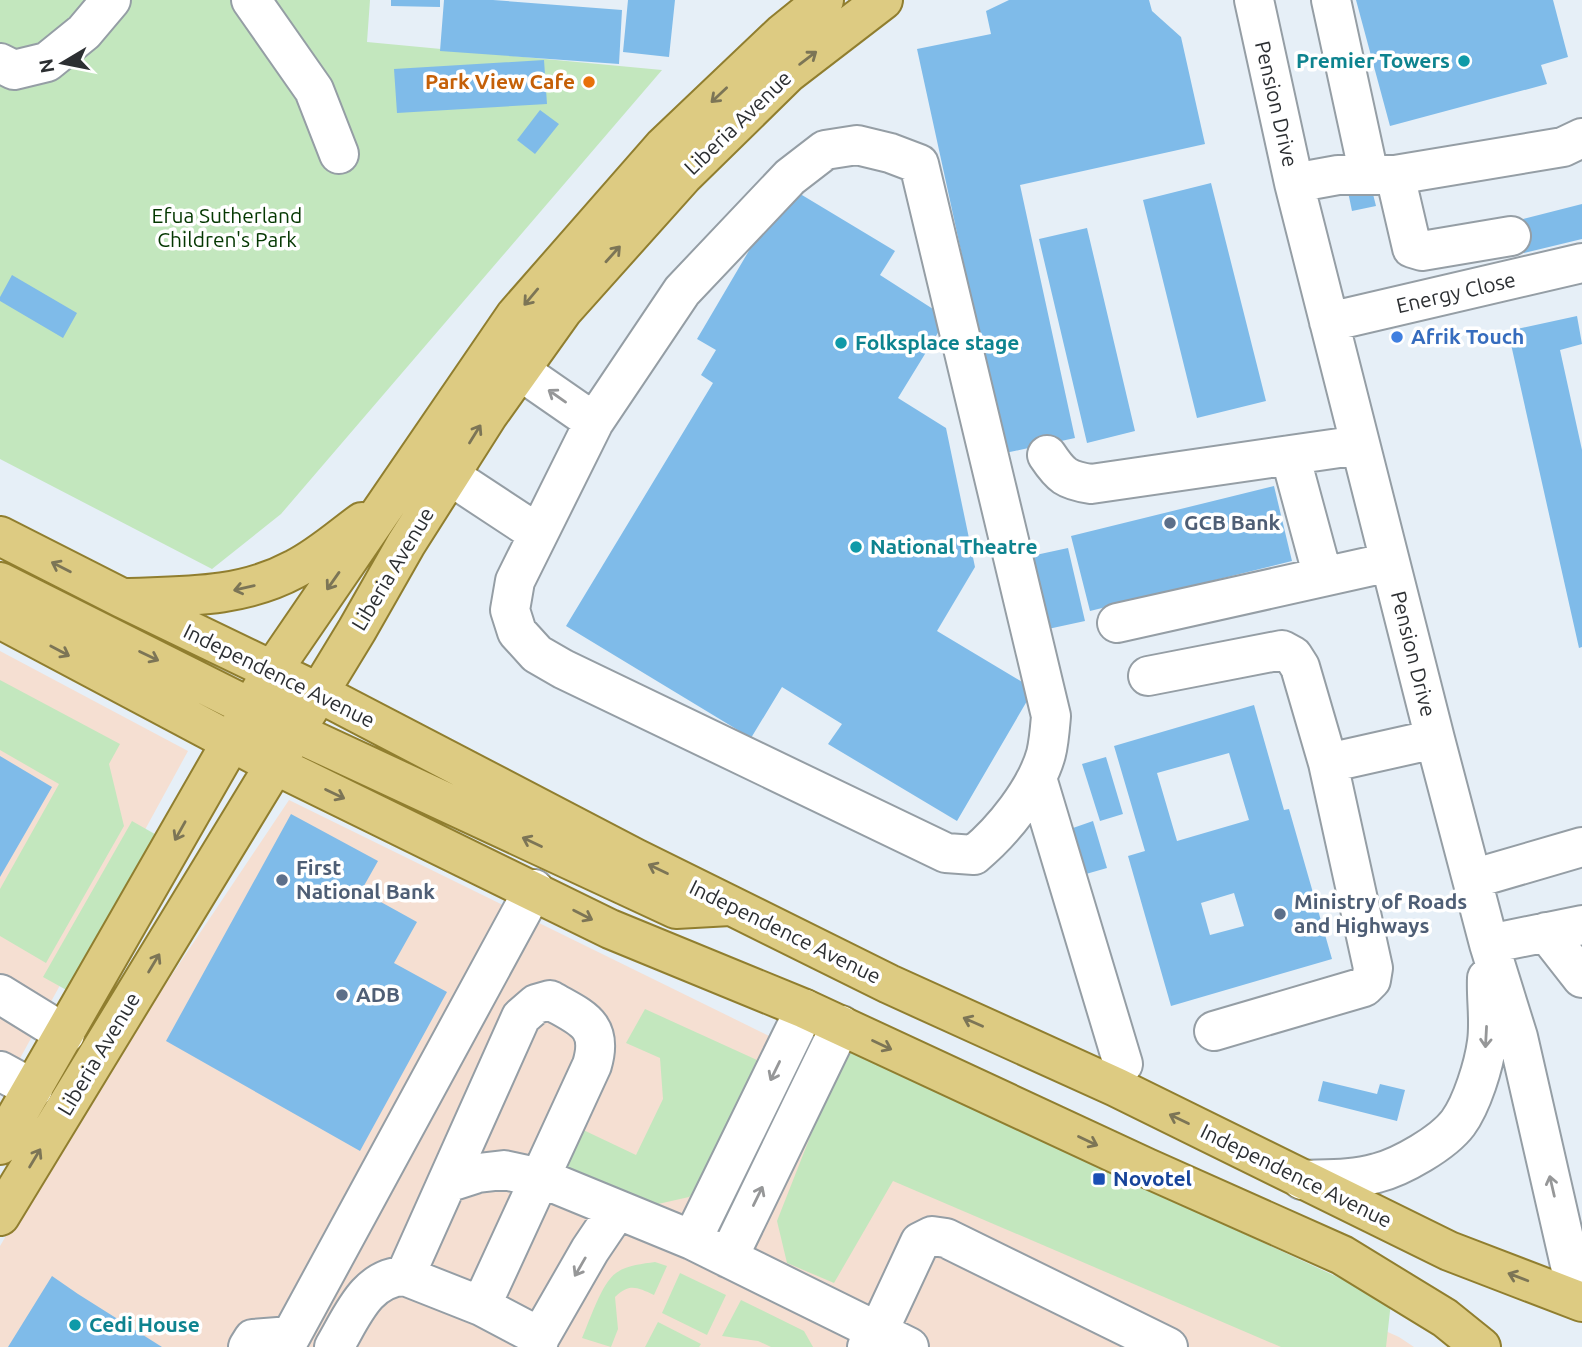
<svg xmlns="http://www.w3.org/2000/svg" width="1582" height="1347" viewBox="0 0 1582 1347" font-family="Ubuntu,sans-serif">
	<rect width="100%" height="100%" fill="#e6eff7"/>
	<path fill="#f5dfd2" d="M0 651 188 751 0 1095Z
		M289 800 1225 1260 1399 1337 1414 1347H0V1246L72 1124Z"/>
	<path fill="#c3e7be" d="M0 0H370L367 42 662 70 281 514 212 569 0 459Z
		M0 680 120 744 109 764 124 826 46 963 0 936V889L59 784 0 750Z
		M132 821 167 841 79 997 43 977Z
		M645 1009 757 1060 714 1171 689 1197 658 1204 616 1192 559 1162 577 1127 636 1155 663 1099 660 1058 626 1043Z
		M845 1048 1391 1302 1386 1347H1281L893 1181 834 1283 787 1263 777 1221Z
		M655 1262 667 1266 654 1295C637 1287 629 1283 615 1297L618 1329 611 1347 582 1338C590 1320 601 1284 616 1273 627 1265 642 1264 655 1262Z
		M680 1273 726 1295 707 1335 662 1313Z
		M741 1300 804 1331 813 1347H771L758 1341 722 1336Z
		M658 1322 701 1344 699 1347H645Z"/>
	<path fill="#7fbbe9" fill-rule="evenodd" d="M391 0H440V7L391 6Z
		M444 0H493L622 10 619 64 440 51Z
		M628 0H675L669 57 623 52Z
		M1009 0H1149L1152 11 1181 37 1205 144 1020 185 1075 438 1005 453 917 49 991 34 986 11Z
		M1356 0H1553L1568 57 1541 65 1547 84 1390 126Z
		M544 60 547 104 397 113 394 69Z
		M540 110 559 124 535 154 517 140Z
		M1370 182 1376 206 1352 211 1347 187Z
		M1211 183 1266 401 1197 418 1143 200Z
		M787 186 895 251 880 275 947 318 898 398 946 428 975 567 937 631 1034 689 957 821 828 744 842 724 782 687 751 738 566 626 713 383 701 375 716 350 697 339Z
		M1582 204V239L1524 253 1515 221Z
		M1087 228 1135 431 1087 443 1039 239Z
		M12 275 77 313 63 338 0 301V297Z
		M1577 316 1582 344 1560 350 1582 450V647L1579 648 1508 331Z
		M1274 486 1292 561 1090 611 1071 536Z
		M1068 548 1085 621 1048 629 1031 556Z
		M1254 705 1284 810 1289 809 1332 959 1171 1006 1128 856 1145 851 1114 746ZM1229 753 1249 820 1177 841 1157 773ZM1234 893 1244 926 1210 935 1201 903Z
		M0 756 52 787 0 877Z
		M1106 757 1123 814 1100 821 1082 764Z
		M291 814 378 861 361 891 417 922 394 963 447 992 360 1151 166 1041Z
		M1093 821 1107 868 1086 874 1073 828Z
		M1323 1081 1377 1094 1380 1084 1405 1090 1397 1121 1318 1101Z
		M52 1276 78 1294 162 1347H8Z"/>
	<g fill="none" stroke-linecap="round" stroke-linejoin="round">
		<g stroke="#959ea5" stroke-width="42">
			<path id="minor" d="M251 0 314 90 339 154
				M1254 0 1294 183 1435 739 1489 944 1518 1037 1578 1300
				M1331 0 1369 175
				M0 63 14 70 47 62 84 32 111 0
				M857 145 890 153 919 164 1051 716C1050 728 1049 742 1046 754 1036 790 1003 831 974 855L946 853 563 669 537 654 517 632 510 610 515 581 594 422 682 291 790 177 825 150Z
				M1395 175 1412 248 1422 251 1511 236
				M1294 183 1338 175H1395L1563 147 1582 138
				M1329 322 1582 263
				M519 370 594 422
				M1047 455C1061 476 1066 480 1091 484L1360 445
				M1290 455 1323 577
				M449 475 537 533
				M1117 623 1390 562
				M1148 676 1282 650 1293 656 1300 667 1328 763 1373 968 1371 980 1364 987 1214 1031
				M1328 763 1435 739
				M1037 778 1123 1064
				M1472 879 1582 847
				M1546 932 1582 978
				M1489 944 1582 925
				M0 994 65 1034
				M0 1071 33 1089
				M1302 1180C1327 1179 1353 1180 1377 1173 1401 1167 1443 1143 1458 1123 1472 1104 1484 1065 1487 1042 1490 1021 1486 999 1487 978
				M447 1183 478 1173 504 1170 541 1178 692 1240 909 1347
				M692 1240 805 1009
				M728 1258 841 1025
				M405 1276 521 1017 536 1004 550 1000C581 1018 604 1024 592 1065L481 1306
				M248 1347 253 1339 291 1336 534 889
				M334 1347C352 1317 366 1277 405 1276L481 1306 540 1337
				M537 1347 540 1337 590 1250 617 1210
				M867 1347 878 1332 920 1242 932 1236 946 1238 1168 1347"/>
		</g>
		<g stroke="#907e2f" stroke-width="42">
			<path id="major" d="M0 536 122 598 317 692 635 858 889 984 1116 1087 1449 1251 1582 1302
				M0 582 251 708 276 705
				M126 598C186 596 241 598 295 569 319 557 340 538 362 522
				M0 619 273 764 610 929 805 1009 1147 1168 1342 1255 1445 1318 1481 1347
				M269 732H295L676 909 730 906
				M0 1145 272 671 515 316 663 147 783 33 824 0
				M0 1216 357 630 406 544 488 415 563 310 683 176 788 73 883 0"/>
		</g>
		<use href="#minor" stroke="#fff" stroke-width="38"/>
		<use href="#major" stroke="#ddcb82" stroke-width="38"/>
	</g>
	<defs><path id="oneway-shaft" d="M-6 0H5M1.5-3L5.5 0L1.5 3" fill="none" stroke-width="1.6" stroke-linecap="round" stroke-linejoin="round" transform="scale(1.75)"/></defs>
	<g stroke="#7c7556">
		<use href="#oneway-shaft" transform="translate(808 58) rotate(-37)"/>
		<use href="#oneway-shaft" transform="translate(719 95) rotate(137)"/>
		<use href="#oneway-shaft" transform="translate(613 254) rotate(-48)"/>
		<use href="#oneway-shaft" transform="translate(531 297) rotate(130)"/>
		<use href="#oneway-shaft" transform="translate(475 434) rotate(-58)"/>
		<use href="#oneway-shaft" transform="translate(61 567) rotate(-153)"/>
		<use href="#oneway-shaft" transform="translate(333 581) rotate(125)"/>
		<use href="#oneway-shaft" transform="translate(244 588) rotate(167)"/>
		<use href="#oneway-shaft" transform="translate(60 651) rotate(28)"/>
		<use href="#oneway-shaft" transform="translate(149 656) rotate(26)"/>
		<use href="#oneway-shaft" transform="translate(335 794) rotate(26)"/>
		<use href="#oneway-shaft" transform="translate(180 831) rotate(119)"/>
		<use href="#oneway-shaft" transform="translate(532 842) rotate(-155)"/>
		<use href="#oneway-shaft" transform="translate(658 869) rotate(-154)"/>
		<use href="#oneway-shaft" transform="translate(583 915) rotate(27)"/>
		<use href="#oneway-shaft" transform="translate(154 963) rotate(-59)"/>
		<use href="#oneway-shaft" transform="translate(973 1022) rotate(-156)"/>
		<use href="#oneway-shaft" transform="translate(882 1045) rotate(25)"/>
		<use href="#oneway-shaft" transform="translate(1179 1119) rotate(-154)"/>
		<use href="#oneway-shaft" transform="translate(1088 1141) rotate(25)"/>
		<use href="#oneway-shaft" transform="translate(35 1158) rotate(-59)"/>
		<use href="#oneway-shaft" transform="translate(1518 1277) rotate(-159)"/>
	</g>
	<g stroke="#969798">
		<use href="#oneway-shaft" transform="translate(557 396) rotate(-145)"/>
		<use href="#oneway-shaft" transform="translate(1486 1037) rotate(93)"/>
		<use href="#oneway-shaft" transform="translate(775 1071) rotate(116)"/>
		<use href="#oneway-shaft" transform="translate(1552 1186) rotate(-103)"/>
		<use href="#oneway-shaft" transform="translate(758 1196) rotate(-64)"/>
		<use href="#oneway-shaft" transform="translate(580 1267) rotate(120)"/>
	</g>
	<g fill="#0f9aa8" stroke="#fff" stroke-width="2.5">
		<circle cx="1464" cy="61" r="7"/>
		<circle cx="841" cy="343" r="7"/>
		<circle cx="856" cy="547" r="7"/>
		<circle cx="75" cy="1325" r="7"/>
	</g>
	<circle fill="#e8710a" stroke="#fff" stroke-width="2.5" cx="589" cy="82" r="7"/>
	<circle fill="#3f7fe0" stroke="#fff" stroke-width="2.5" cx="1397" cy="337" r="7"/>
	<g fill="#5c6f8a" stroke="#fff" stroke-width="2.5">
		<circle cx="1170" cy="523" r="7"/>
		<circle cx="282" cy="880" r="7"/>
		<circle cx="1280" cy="914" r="7"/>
		<circle cx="342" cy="995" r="7"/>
	</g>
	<rect fill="#1a4fb4" stroke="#fff" stroke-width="2.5" x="1092" y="1172" width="14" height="14" rx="3.5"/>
	<g text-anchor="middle" stroke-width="7" stroke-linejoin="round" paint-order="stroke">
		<g font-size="21" font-weight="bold" fill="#0d838f" stroke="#fff" text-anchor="start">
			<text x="1450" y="68" text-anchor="end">Premier Towers</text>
			<text x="855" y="350">Folksplace stage</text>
			<text x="870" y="554">National Theatre</text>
			<text x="89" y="1332">Cedi House</text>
		</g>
		<g font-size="21" font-weight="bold" fill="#c56008" stroke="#fff" text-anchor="end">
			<text x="575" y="89">Park View Cafe</text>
		</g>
		<g font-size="21" fill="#2c2f32" stroke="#fff">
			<text transform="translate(1276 104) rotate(77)" y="7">Pension Drive</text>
			<text transform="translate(738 123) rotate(-44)" y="7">Liberia Avenue</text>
			<text transform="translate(1456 293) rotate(-13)" y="7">Energy Close</text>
			<text transform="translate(393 569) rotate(-59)" y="7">Liberia Avenue</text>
			<text transform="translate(1413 654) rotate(76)" y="7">Pension Drive</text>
			<text transform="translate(279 676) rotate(26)" y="7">Independence Avenue</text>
			<text transform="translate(785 932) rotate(26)" y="7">Independence Avenue</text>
			<text transform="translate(99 1054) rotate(-59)" y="7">Liberia Avenue</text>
			<text transform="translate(1296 1176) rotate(26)" y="7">Independence Avenue</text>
		</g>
		<g font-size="21" fill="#043701" stroke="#fff">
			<text x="227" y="223">Efua Sutherland<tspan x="227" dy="24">Children's Park</tspan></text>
		</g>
		<g font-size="21" font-weight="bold" fill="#366cbe" stroke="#fff" text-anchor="start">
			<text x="1411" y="344">Afrik Touch</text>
		</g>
		<g font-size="21" font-weight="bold" fill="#4e5e75" stroke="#fff" text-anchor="start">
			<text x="1184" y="530">GCB Bank</text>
			<text x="296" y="875">First<tspan x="296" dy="24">National Bank</tspan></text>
			<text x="1294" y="909">Ministry of Roads<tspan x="1294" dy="24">and Highways</tspan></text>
			<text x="356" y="1002">ADB</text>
		</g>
		<g font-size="21" font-weight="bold" fill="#164399" stroke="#fff" text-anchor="start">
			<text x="1113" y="1186">Novotel</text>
		</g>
	</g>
	<g transform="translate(63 63) rotate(260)" stroke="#ffffff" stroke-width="5" paint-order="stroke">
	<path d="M0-5L12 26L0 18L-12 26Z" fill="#2c2f32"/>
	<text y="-10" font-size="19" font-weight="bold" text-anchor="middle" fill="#2c2f32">N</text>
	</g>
</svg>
